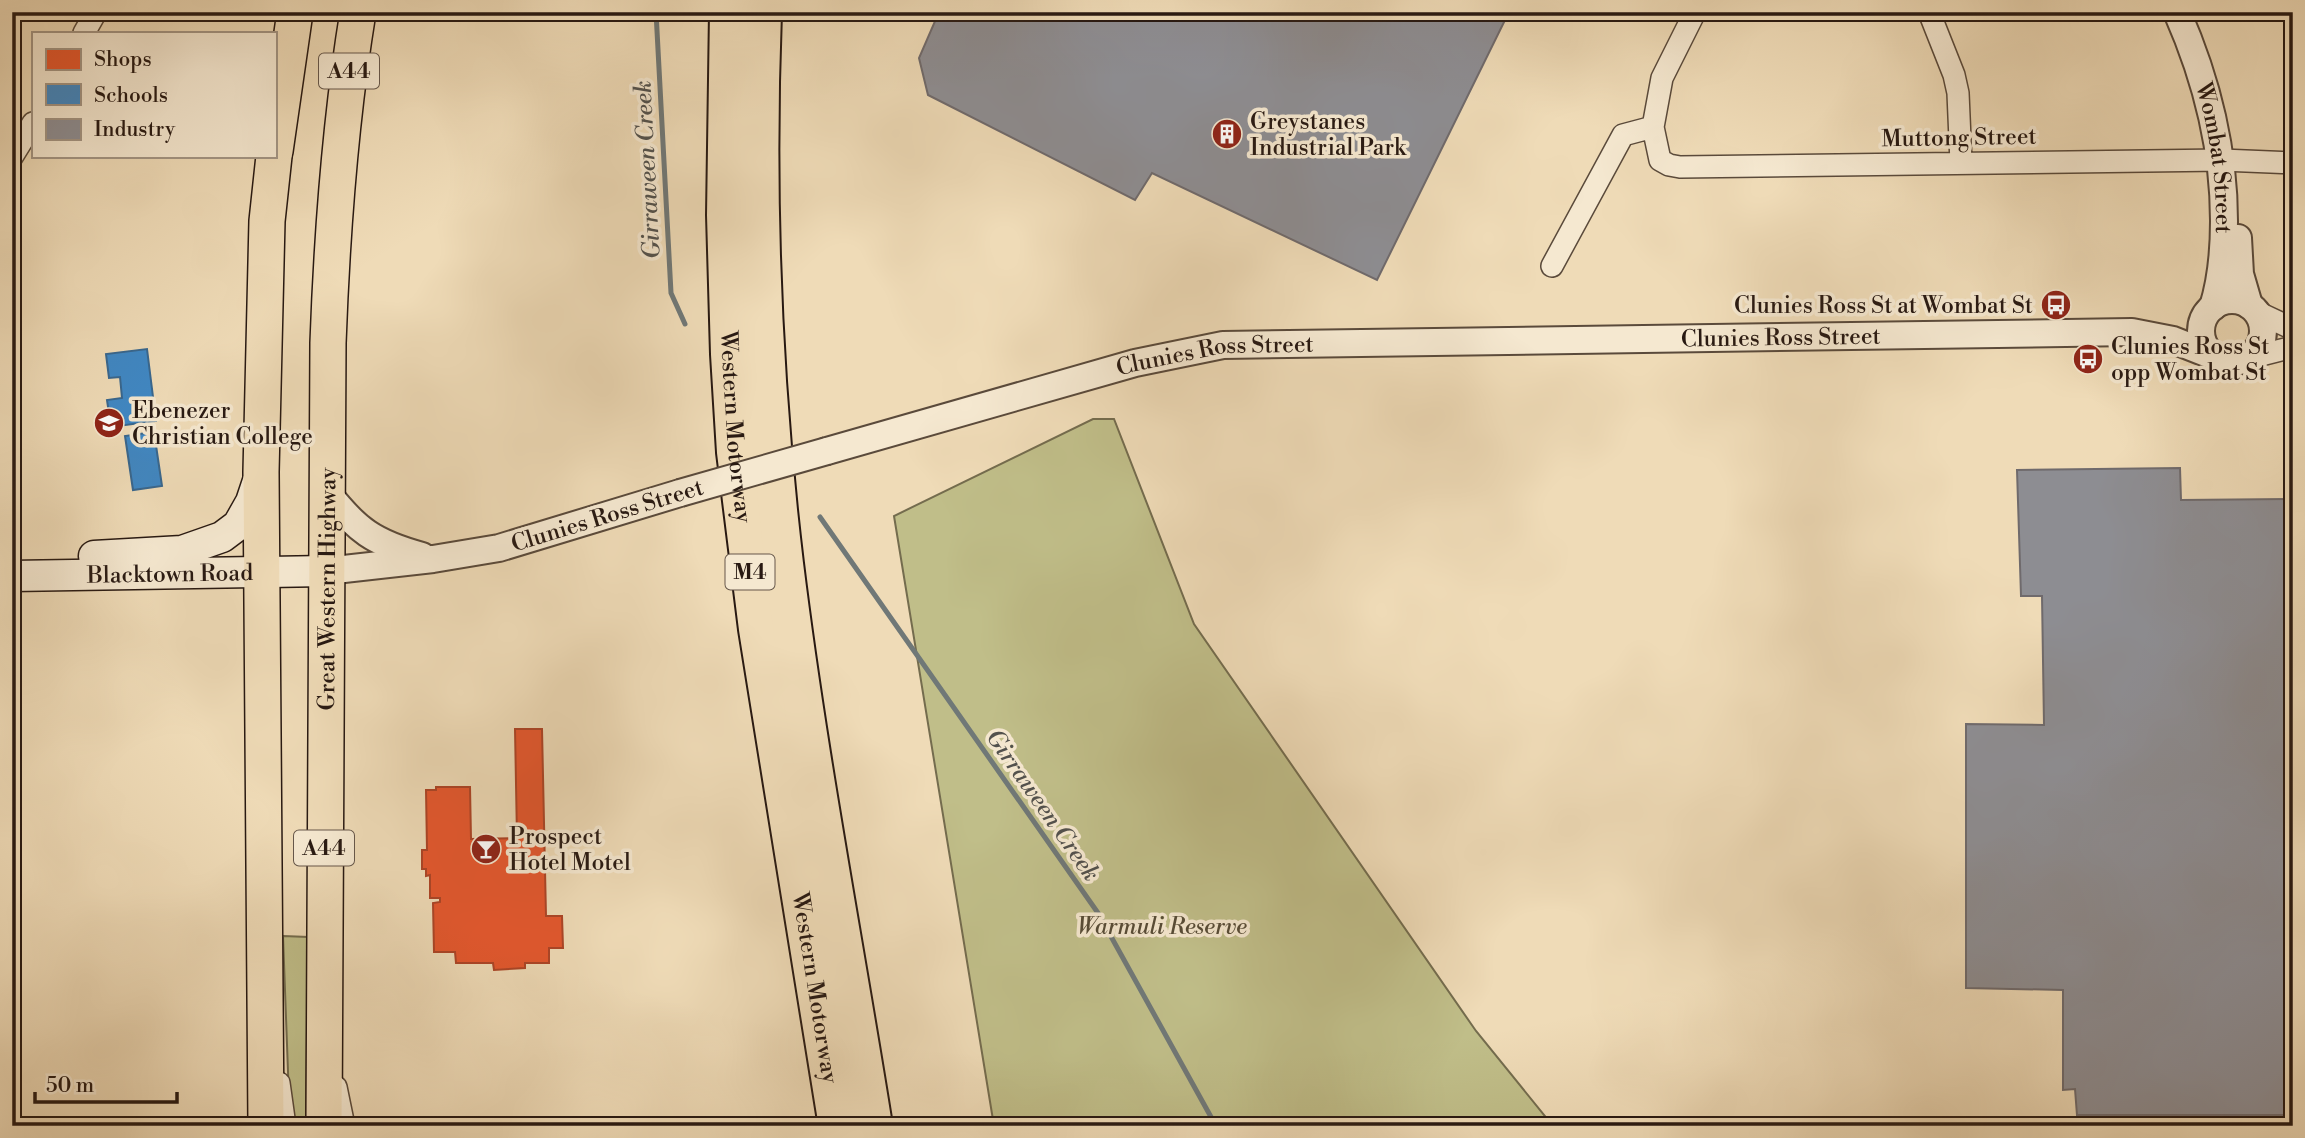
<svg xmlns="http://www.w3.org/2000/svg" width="2305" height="1138" viewBox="0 0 2305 1138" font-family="'Libre Bodoni',serif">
	<rect width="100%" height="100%" fill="#efdbb7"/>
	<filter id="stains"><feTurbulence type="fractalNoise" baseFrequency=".00286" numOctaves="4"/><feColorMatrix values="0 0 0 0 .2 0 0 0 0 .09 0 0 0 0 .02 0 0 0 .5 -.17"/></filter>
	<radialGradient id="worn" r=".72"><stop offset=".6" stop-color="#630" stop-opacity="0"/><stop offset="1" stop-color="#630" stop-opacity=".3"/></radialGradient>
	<path fill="#c0be89" stroke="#746c4e" stroke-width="2" d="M1093 419H1114L1194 624 1476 1031 1553 1126H994L894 516Z
		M283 936 308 937 306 1126H290Z"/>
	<path fill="#e4572e" stroke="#ac4426" stroke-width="2" d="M515 729H542L546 916H562L563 948H549V963H525V968L494 970 493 963H456L455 952H434L433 903 440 902V898H430V875L426 876V869H422V850H427L426 790H436V787H470L471 839 517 838Z"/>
	<path fill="#3f88c5" stroke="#38678f" stroke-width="2" d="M147 349 156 421 111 427 107 400 122 398 120 377 109 378 106 354Z
		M154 432 162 486 133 490 125 436Z"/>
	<path fill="#8d8d92" stroke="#6f6a6c" stroke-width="2" d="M939 12H1509L1377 280 1152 173 1135 200 928 95 919 58Z
		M2180 468 2181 500 2293 499V1115H2077L2075 1089 2063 1090V990L1966 988V724L2044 725 2042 596H2021L2017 470Z"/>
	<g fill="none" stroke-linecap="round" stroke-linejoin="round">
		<path stroke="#707877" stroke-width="5" d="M656 12 671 293 685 324
			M820 517 1098 913 1216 1126"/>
		<g stroke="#5a4a3b" stroke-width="24">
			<path id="minor" d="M1929 12 1954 75 1958 93 1961 163
				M84 33 96 12
				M1653 127 1660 160 1669 165 1680 167 2222 160 2293 163
				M12 157 33 123
				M1552 266 1623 135 1653 127 1662 78 1695 12
				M2257 312 2293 329
				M2249 358 2293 347
				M279 1083 285 1126
				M336 1087 344 1126"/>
		</g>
		<g stroke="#5a4a3b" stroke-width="30">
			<g id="tertiary">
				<path id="s1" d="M2177 12C2207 80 2224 147 2224 221 2224 251 2222 278 2213 307"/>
				<path d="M2238 238 2240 274 2249 305"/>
				<circle cx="2232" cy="331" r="31"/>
				<path id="s2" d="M827 451 1135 363 1223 345 2132 332 2173 340 2211 355"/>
				<path d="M326 491C356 530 374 543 422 556"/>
				<path d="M326 571 433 559 499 548 680 493"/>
			</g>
		</g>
		<g stroke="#281912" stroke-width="33">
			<g id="secondary">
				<path d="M94 556 182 551 222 537 238 525 251 502 259 478"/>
				<path id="s3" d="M12 576 326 571"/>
			</g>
		</g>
		<g stroke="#281912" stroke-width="38">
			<g id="trunk">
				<path d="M275 151 295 12"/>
				<path d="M266 1126 261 472 267 221 274 156"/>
				<path id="s4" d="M324 1126 328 343C332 232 340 122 358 12"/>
			</g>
		</g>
		<g stroke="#281912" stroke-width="42">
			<g id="motorway">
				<path id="s5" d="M729 12 726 215 730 354 736 452 758 629 838 1126"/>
				<path d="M762 12C755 196 762 381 784 564 807 752 843 938 873 1126"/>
			</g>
		</g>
		<use href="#minor" stroke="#f5e8d0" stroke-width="21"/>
		<use href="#tertiary" stroke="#f5e8d0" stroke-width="26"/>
		<use href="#secondary" stroke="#f5e8d0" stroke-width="30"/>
		<use href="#trunk" stroke="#efdbb7" stroke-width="35"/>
		<use href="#motorway" stroke="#efdbb7" stroke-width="38"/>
		<g stroke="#5a4a3b" stroke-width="30" stroke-linecap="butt">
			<path id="tertiary-bridge" d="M680 493 827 451"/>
		</g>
		<use href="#tertiary-bridge" stroke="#f5e8d0" stroke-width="26"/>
	</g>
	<defs>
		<g id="building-disc" transform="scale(1.575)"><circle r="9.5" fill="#8f2418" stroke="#f5e8d0"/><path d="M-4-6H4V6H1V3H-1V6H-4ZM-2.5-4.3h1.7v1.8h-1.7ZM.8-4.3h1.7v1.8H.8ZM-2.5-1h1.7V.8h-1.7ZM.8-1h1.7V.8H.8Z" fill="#fff"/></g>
		<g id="bus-disc" transform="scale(1.575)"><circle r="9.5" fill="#8f2418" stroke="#f5e8d0"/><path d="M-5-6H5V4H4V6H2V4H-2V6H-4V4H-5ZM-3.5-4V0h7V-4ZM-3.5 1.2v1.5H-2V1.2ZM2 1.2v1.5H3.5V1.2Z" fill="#fff"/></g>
		<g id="school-disc" transform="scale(1.575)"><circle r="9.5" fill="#8f2418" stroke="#f5e8d0"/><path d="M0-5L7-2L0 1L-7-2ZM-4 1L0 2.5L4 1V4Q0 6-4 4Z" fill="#fff"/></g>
		<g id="bar-disc" transform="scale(1.575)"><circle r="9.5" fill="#8f2418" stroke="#f5e8d0"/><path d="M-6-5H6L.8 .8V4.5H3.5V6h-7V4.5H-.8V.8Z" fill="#fff"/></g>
	</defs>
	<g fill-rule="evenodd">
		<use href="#building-disc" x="1227" y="134"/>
		<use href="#bus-disc" x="2056" y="305"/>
		<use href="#bus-disc" x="2088" y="359"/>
		<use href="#school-disc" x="109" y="423"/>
		<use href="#bar-disc" x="486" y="849"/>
	</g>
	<g text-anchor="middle" stroke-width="7" stroke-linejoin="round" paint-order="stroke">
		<g fill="#f5e8d0" stroke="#66574b" stroke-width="2">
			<rect x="319" y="53.5" width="60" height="35" rx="5"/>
			<rect x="725.5" y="554.5" width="49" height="35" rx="5"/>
			<rect x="294" y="830.5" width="60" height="35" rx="5"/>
		</g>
		<g font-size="21" font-weight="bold" fill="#281912">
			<text x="349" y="78">A44</text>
			<text x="750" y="579">M4</text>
			<text x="324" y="855">A44</text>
		</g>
		<g font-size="23" fill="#281912" stroke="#f5e8d0" text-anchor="start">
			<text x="1250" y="129">Greystanes<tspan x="1250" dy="26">Industrial Park</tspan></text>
			<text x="2033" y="313" text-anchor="end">Clunies Ross St at Wombat St</text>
			<text x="2111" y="354">Clunies Ross St<tspan x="2111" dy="26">opp Wombat St</tspan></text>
			<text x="132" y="418">Ebenezer<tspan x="132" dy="26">Christian College</tspan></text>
			<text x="509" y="844">Prospect<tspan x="509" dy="26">Hotel Motel</tspan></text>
		</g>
		<g font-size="23" fill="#281912" stroke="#f5e8d0">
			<text transform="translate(1959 137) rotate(-1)" y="8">Muttong Street</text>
			<text dy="8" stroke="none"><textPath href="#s1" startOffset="152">Wombat Street</textPath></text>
			<text dy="8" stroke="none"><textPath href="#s2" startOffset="968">Clunies Ross Street</textPath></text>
			<text dy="8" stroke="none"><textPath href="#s2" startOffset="401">Clunies Ross Street</textPath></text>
			<text dy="8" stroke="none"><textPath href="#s5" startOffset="415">Western Motorway</textPath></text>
			<text transform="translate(607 515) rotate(-17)" y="8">Clunies Ross Street</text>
			<text dy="8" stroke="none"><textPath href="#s3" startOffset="158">Blacktown Road</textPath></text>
			<text dy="8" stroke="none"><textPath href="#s4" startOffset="537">Great Western Highway</textPath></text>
			<text dy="8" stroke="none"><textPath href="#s5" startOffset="982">Western Motorway</textPath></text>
		</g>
		<g font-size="23" font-style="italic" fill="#564b36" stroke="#f5e8d0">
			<text x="1162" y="934">Warmuli Reserve</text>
		</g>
		<g font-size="24" font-style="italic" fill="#52514d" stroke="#f5e8d0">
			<text transform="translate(647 170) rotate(-93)" y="8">Girraween Creek</text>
			<text transform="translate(1043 805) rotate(55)" y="8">Girraween Creek</text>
		</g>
	</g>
	<rect width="2305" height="1138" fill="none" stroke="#efdbb7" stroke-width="42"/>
	<rect x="14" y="14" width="2277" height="1110" fill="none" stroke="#281912" stroke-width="3.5"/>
	<rect x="21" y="21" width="2263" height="1096" fill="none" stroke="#281912" stroke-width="2"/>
	<rect x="32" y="32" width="245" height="126" fill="#f5e8d0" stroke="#a39584" stroke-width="2"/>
	<rect x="46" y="49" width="35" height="21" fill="#e4572e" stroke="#a39584" stroke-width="2"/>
	<text x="94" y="66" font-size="21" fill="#281912">Shops</text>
	<rect x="46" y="84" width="35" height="21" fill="#3f88c5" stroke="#a39584" stroke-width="2"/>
	<text x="94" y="102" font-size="21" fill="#281912">Schools</text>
	<rect x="46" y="119" width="35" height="21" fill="#8d8d92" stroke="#a39584" stroke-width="2"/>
	<text x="94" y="136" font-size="21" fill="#281912">Industry</text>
	<path d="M35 1092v10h142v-10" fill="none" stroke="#281912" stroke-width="3.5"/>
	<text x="46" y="1092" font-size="21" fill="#281912" stroke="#f5e8d0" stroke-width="5" paint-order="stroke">50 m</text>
	<rect width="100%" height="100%" filter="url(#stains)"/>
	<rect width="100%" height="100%" fill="url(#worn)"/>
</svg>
